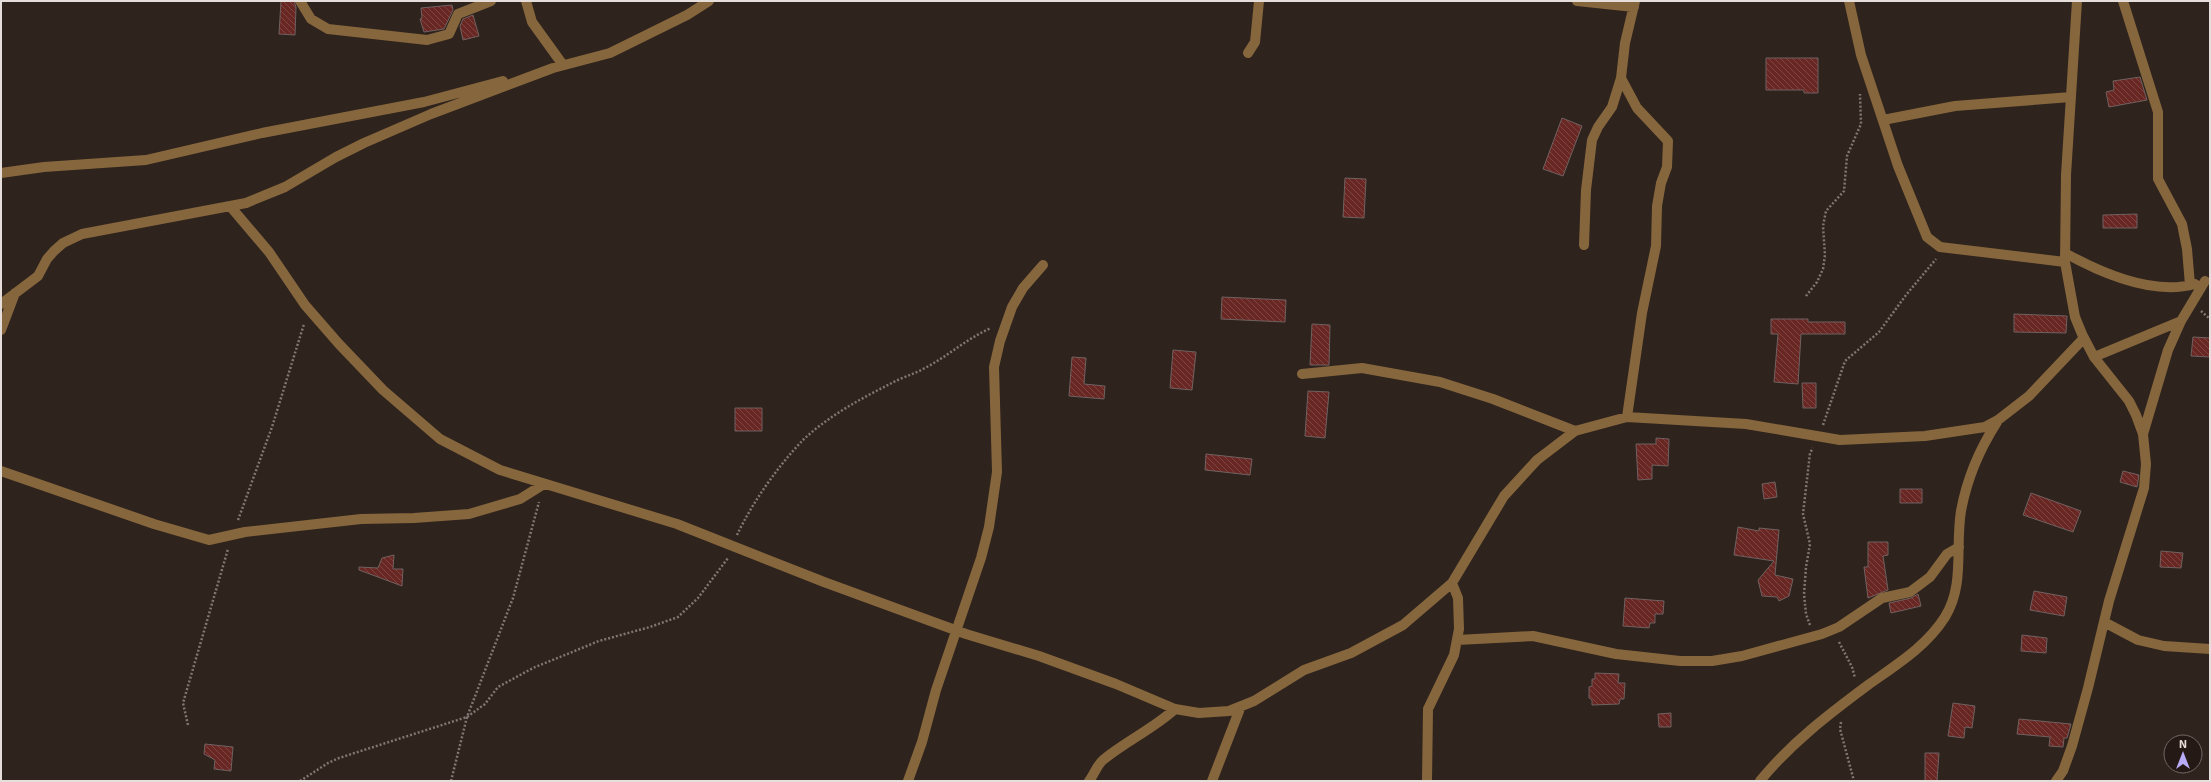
<svg xmlns="http://www.w3.org/2000/svg" width="2211" height="782" viewBox="0 0 2211 782" font-family="'Exo 2',sans-serif">
	<defs>
		<pattern id="building-back-hatch" width="6" height="6" patternUnits="userSpaceOnUse"><rect width="6" height="6" fill="#692724"/><path d="M-1 5l2 2M0 0l6 6M5-1l2 2" fill="none" stroke="#7e4643"/></pattern>
	</defs>
	<rect width="100%" height="100%" fill="#2e231d"/>
	<path fill="url(#building-back-hatch)" stroke="#706160" d="M281 1H294L296 7 295 35 279 34Z
		M452 5 453 10 444 29 424 32 420 19 422 18 421 8Z
		M473 15 479 36 463 40 460 26 463 19Z
		M1766 58H1818V93H1804V90H1766Z
		M2140 77 2147 100 2109 107 2106 92 2114 90 2113 81Z
		M1562 118 1582 126 1563 176 1543 169Z
		M1345 178 1366 179 1364 218 1343 217Z
		M2137 214V228H2103V215Z
		M1222 297 1286 300 1285 322 1221 319Z
		M2014 314 2067 316 2066 333 2014 332Z
		M1771 319H1808V322H1845V334H1801L1798 384 1774 382 1778 334H1771Z
		M1312 324 1330 325 1329 365H1310Z
		M2193 337 2210 338V357L2191 356Z
		M1173 350 1196 352 1192 390 1170 388Z
		M1072 357 1086 358 1084 384 1105 386 1104 399 1069 396Z
		M1802 383H1816V408H1803Z
		M1308 391 1329 392 1325 438 1305 436Z
		M735 408H762V431H735Z
		M1656 438 1669 439 1668 466 1652 465V479L1638 480 1636 444H1656Z
		M1206 454 1252 459 1250 475 1205 470Z
		M2123 471 2139 475 2137 487 2120 482Z
		M1775 482 1777 497 1764 499 1762 484Z
		M1900 489H1922V503H1900Z
		M2031 493 2081 511 2073 532 2023 515Z
		M1738 527 1759 531V528L1779 530 1775 575 1793 579 1789 596 1779 601 1777 597 1762 596 1758 580 1774 561 1734 555Z
		M1868 542H1888V555L1883 556 1888 590 1868 598 1864 567H1868Z
		M2161 551 2183 553 2181 568 2160 567Z
		M394 555 393 569H403L402 586 359 570V567L378 568 382 558Z
		M2034 591 2067 597 2064 616 2030 610Z
		M1918 594 1921 606 1891 613 1889 603 1911 598Z
		M1625 598 1664 601 1663 614H1655V623H1650L1649 628 1623 626Z
		M2022 635 2047 638 2046 653 2021 651Z
		M1595 673 1619 674 1618 683H1625L1624 699H1620L1619 704 1592 705V700L1589 698V687L1592 686V679H1595Z
		M1953 703 1975 706 1972 728 1965 727 1964 738 1948 736Z
		M1671 713V727H1659L1658 714Z
		M2019 719 2071 724 2067 738H2064L2063 747 2049 746 2050 737 2017 734Z
		M205 744 233 747 231 771 214 769 215 760 204 754Z
		M1925 753H1939L1937 781H1925Z"/>
	<g fill="none" stroke-linecap="round" stroke-linejoin="round">
		<path stroke="#817772" stroke-width="2.5" stroke-dasharray="2 2" stroke-linecap="butt" d="M1806 296 1817 282 1823 269 1825 255 1823 226 1826 211 1844 191 1847 156 1861 124 1860 94
			M2201 311 2210 319
			M1823 425 1845 361 1879 332 1906 295 1936 259
			M238 520 272 427 304 324
			M737 535C752 503 778 466 803 440 827 417 860 399 890 384 900 378 912 375 923 369 947 357 966 339 991 328
			M1810 625 1806 614 1804 594 1806 567 1810 544 1803 514 1810 453 1813 448
			M1839 642 1852 667 1855 678
			M1841 722 1840 729 1854 781
			M188 725 183 703 228 549
			M300 781 328 763 339 758 467 717 485 704 498 687 533 668 599 641 650 627 678 617 698 598 728 558
			M451 781 467 717 513 598 539 502"/>
		<path stroke="#86663d" stroke-width="10" d="M300 1 311 19 328 29 427 40 449 34 458 14 491 1
			M526 1 532 22 563 65 559 66
			M1577 1 1634 7
			M1849 1 1861 55 1898 166 1927 237 1940 247 2065 262
			M2123 1 2158 112V179L2182 224 2187 249 2190 285
			M1248 53 1255 42 1259 1
			M1621 78 1637 108 1668 141 1667 167 1661 183 1657 206 1656 246 1642 313 1627 417
			M1883 120 1955 106 2071 97
			M1 173 44 167 146 160 262 133 424 102 503 81
			M230 206 269 252 305 305 339 344 383 390 440 439 500 470 677 524 824 582 966 634 1039 656 1116 684 1175 709 1199 713 1229 711 1254 701 1304 670 1351 653 1403 625 1452 583 1504 496 1537 460 1575 431 1627 417 1746 424 1840 440 1925 436 1985 427 1998 420 2029 396 2084 338
			M1584 245 1586 190 1592 140 1598 127 1612 107 1621 78 1625 43 1635 1
			M2065 253C2101 273 2152 296 2195 284
			M1 304 38 276 47 259 54 251 63 243 82 234 246 203 285 187 336 157 364 143 431 114 553 68 610 53 687 15 709 1
			M1 330 15 293
			M2094 357 2181 321
			M1302 374 1362 368 1440 382 1493 399 1575 431
			M2143 434 2168 350 2181 321 2205 281
			M1 471 154 524 209 540 245 532 361 519 414 518 469 514 520 499 544 484
			M2104 622 2138 640 2164 646 2210 649
			M1457 640 1533 636 1616 654 1680 661H1712L1742 656 1822 634 1839 627 1882 598 1910 592 1930 577 1947 554 1959 547
			M908 781 922 742 936 690 981 558 989 527 997 472 994 367 1000 341 1012 307 1023 288 1043 265
			M1089 781C1094 775 1097 765 1103 760 1126 741 1153 729 1175 709
			M1212 781 1241 706
			M1427 781 1428 709 1454 655 1459 629 1458 598 1452 583
			M1760 781C1791 743 1829 714 1868 685 1896 665 1926 647 1945 617 1965 585 1955 547 1961 511 1967 478 1979 450 1997 422
			M2056 781 2063 771 2072 746 2088 688 2109 601 2144 488 2146 464 2143 434 2136 415 2129 401 2094 357 2082 334 2075 317 2065 262 2066 175 2077 1"/>
	</g>
	<rect width="2211" height="782" fill="none" stroke="#e6deda" stroke-width="4"/>
	<g transform="translate(2183 754)"><circle r="19" fill="#241914" stroke="#726863"/>
	<path d="M0-3L7 15L0 10L-7 15Z" fill="#b8abf7"/>
	<text y="-6" font-size="11" font-weight="bold" text-anchor="middle" fill="#e6deda">N</text>
	</g>
</svg>
